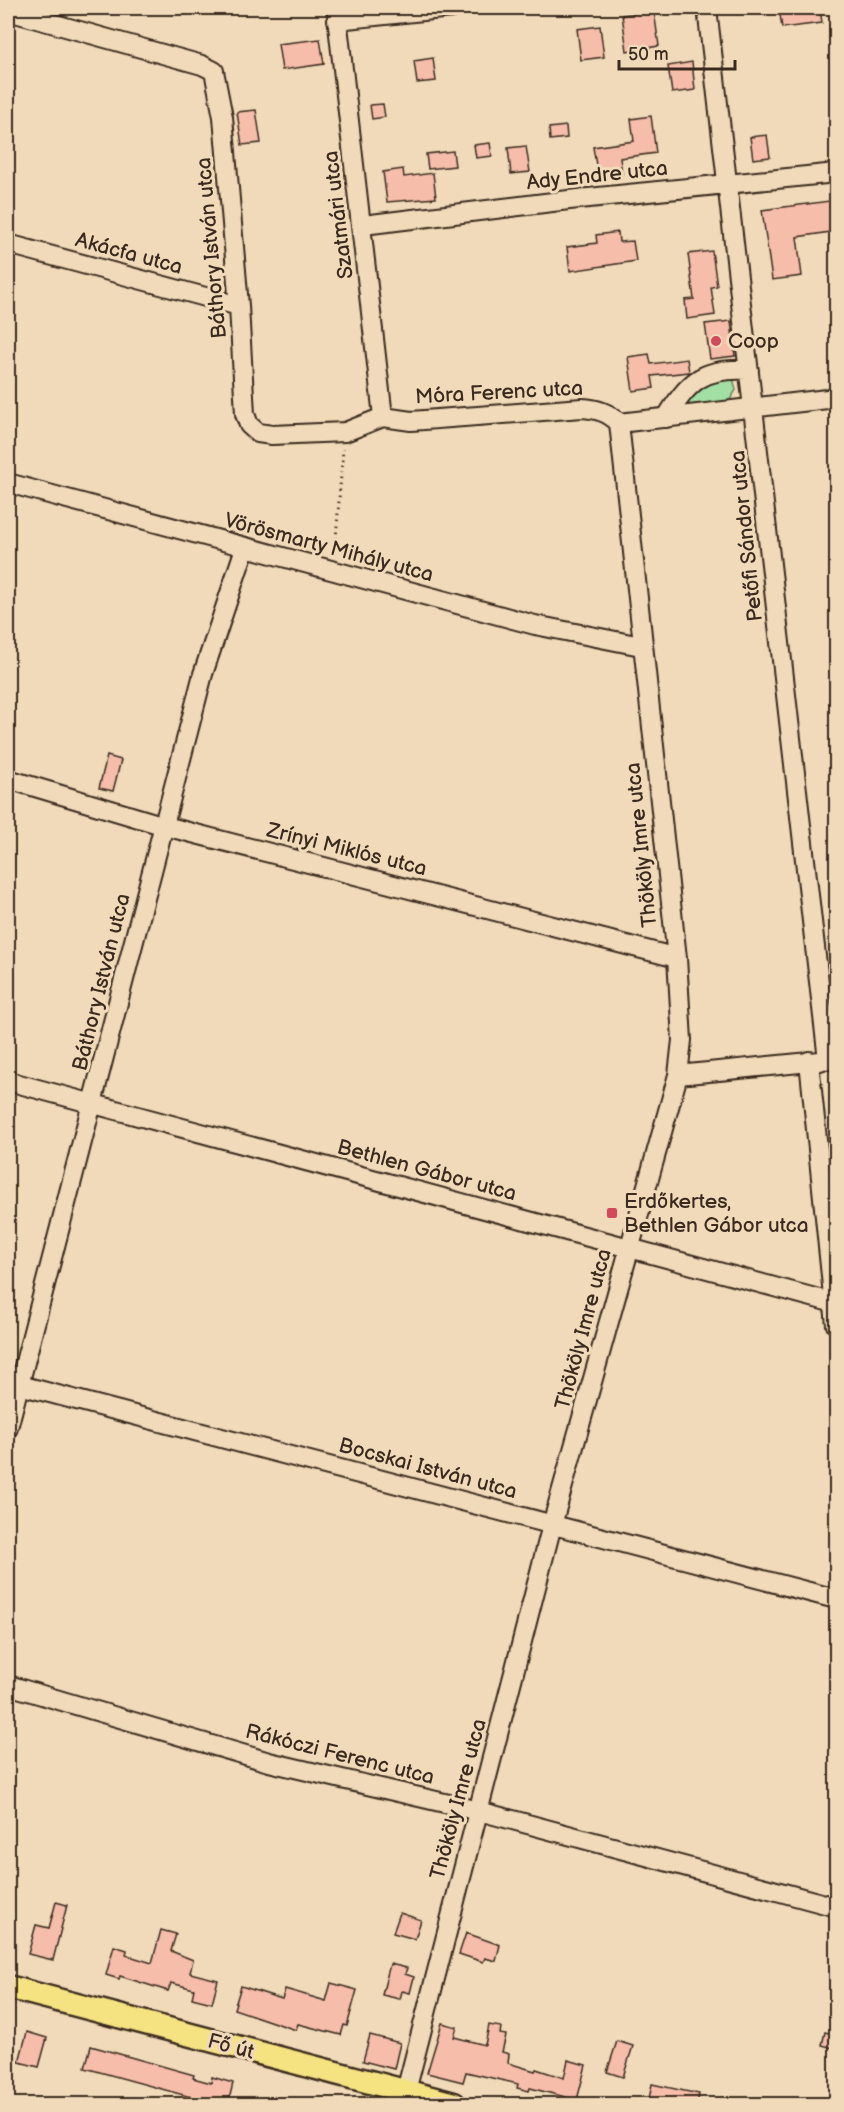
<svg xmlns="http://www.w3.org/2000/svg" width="844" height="2112" viewBox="0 0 844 2112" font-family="'Balsamiq Sans',sans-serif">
	<rect width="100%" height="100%" fill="#f0dab9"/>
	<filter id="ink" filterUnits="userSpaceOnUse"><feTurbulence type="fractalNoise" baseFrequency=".0167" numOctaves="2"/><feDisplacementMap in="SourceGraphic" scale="12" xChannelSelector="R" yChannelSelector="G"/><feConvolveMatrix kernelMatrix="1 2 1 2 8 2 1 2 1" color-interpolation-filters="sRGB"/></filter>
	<g filter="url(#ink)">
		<path fill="#a2dfa5" stroke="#6e8462" stroke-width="1.5" d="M714 375 733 378 736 390 729 401 680 406Z"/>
		<path fill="#f5bdaa" stroke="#3b2a1e" stroke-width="1.5" d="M779 8H820L822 23 782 28Z
			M654 11 659 46 627 51 622 15Z
			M600 26 604 57 581 60 577 29Z
			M320 39 324 64 282 70 278 44Z
			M433 58 436 81 417 83 414 61Z
			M692 62 695 90 672 93 668 66Z
			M383 104 385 117 372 119 370 105Z
			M256 110 261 143 242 145 237 112Z
			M651 116 656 153 620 158 622 174 598 177 593 147 634 141 631 119Z
			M566 126 567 138 550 140 549 128Z
			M767 135 770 157 753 159 750 137Z
			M490 143 492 156 476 158 474 145Z
			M526 146 530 172 511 174 508 148Z
			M453 151 455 166 428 169 426 154Z
			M403 169 404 177 433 173 436 198 387 202 383 172Z
			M837 200V231L797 237 802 276 772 280 762 210Z
			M618 232 619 242 633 241 636 261 570 271 567 247 597 243 596 235Z
			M712 251 717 286 711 287 715 315 687 319 685 300 694 299 688 254Z
			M731 321 735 356 710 359 705 324Z
			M649 354 651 364 687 359 689 372 652 376 654 388 633 391 628 357Z
			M107 756 121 760 113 791 99 788Z
			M56 1902 67 1905 53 1960 28 1954 36 1925 49 1928Z
			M400 1913 421 1920 415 1939 393 1933Z
			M161 1930 176 1934 171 1951 193 1960 190 1973 218 1980 212 2003 192 1998 194 1989 171 1983 168 1991 120 1976 119 1979 106 1975 114 1946 127 1950 126 1955 152 1963Z
			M466 1933 500 1945 496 1961 485 1958 483 1962 459 1954Z
			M390 1964 407 1968 405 1974 414 1977 410 1993 402 1991 400 1999 382 1995Z
			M331 1983 357 1990 347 2026 344 2025 341 2035 298 2024 296 2030 234 2009 241 1986 282 1999 285 1989 326 2001Z
			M442 2023 457 2027 454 2037 485 2045 489 2025 501 2027 500 2034 506 2035 502 2052 509 2054 508 2063 535 2071 536 2069 564 2078 568 2060 586 2065 577 2100 530 2088 529 2091 517 2088 518 2084 466 2072 463 2082 427 2073Z
			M27 2032 47 2038 39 2067 19 2062Z
			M825 2032 837 2035V2049L822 2045Z
			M370 2035 400 2043 394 2069 363 2061Z
			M617 2041 633 2046 623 2077 607 2072Z
			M91 2046 194 2075 193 2078 211 2083 212 2077 233 2083 228 2104H201L202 2100 85 2068Z
			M652 2084 699 2094 697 2104H648Z"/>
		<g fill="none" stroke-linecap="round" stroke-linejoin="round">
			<g stroke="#3b2a1e" stroke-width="22">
				<path id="minor" d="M336 8 383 417
					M707 8 828 1060
					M8 11 202 65 214 71 223 117 239 306 245 414 249 425 258 433 272 435 345 432 383 417 411 421 582 408C597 409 608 412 619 423
					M337 20 452 8
					M363 225 569 200 836 173
					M8 244 239 306
					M666 418C690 380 703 367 749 370
					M619 423 836 398
					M8 483 535 625 641 646
					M8 779 165 826 677 958
					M809 1061 836 1325
					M678 1075 820 1061
					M8 1081 834 1303
					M8 1382 836 1599
					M8 1428 203 674 245 548
					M8 1685 269 1762 479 1811 836 1907
					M406 2091 552 1525 678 1075 682 1040 677 958 619 423"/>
			</g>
			<g stroke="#3b2a1e" stroke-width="27">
				<path id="major" d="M8 1987 454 2104"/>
			</g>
			<path stroke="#3b2a1e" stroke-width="3" stroke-dasharray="1.5 4.5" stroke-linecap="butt" d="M336 539 343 449"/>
			<use href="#minor" stroke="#f0dab9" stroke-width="18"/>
			<use href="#major" stroke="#f5e382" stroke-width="22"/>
		</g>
	</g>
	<g fill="#d1495b" stroke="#f0dab9" stroke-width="2">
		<circle cx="716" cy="341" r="6"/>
		<rect x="606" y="1207" width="12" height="12" rx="3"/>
	</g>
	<g text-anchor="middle" stroke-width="6" stroke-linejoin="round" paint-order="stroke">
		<g font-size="21" fill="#3b2a1e" stroke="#f0dab9">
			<text transform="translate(597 175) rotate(-6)" y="7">Ady Endre utca</text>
			<text transform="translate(338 215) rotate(-97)" y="7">Szatmári utca</text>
			<text transform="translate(211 248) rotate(-95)" y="7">Báthory István utca</text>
			<text transform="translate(129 253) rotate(15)" y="7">Akácfa utca</text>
			<text transform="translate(499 392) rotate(-3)" y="7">Móra Ferenc utca</text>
			<text transform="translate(746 536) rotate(-96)" y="7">Petőfi Sándor utca</text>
			<text transform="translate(329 547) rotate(15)" y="7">Vörösmarty Mihály utca</text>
			<text transform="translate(641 845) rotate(-96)" y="7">Thököly Imre utca</text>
			<text transform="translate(347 849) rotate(14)" y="7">Zrínyi Miklós utca</text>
			<text transform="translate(101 982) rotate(-76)" y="7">Báthory István utca</text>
			<text transform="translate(427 1170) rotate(15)" y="7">Bethlen Gábor utca</text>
			<text transform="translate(583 1329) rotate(-75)" y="7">Thököly Imre utca</text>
			<text transform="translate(428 1468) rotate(15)" y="7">Bocskai István utca</text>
			<text transform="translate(340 1754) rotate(14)" y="7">Rákóczi Ferenc utca</text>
			<text transform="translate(458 1799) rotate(-75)" y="7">Thököly Imre utca</text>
			<text transform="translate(231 2046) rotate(15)" y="7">Fő út</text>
		</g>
		<g font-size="21" fill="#3b2a1e" stroke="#f0dab9" text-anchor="start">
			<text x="728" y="348">Coop</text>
			<text x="624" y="1208">Erdőkertes,<tspan x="624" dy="24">Bethlen Gábor utca</tspan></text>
		</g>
	</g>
	<rect width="844" height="2112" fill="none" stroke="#f0dab9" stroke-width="30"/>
	<rect x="15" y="15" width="814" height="2082" fill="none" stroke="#3b2a1e" stroke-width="2" filter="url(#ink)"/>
	<path d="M619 60v9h116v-9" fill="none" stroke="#3b2a1e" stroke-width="3"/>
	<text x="628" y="60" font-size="18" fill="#3b2a1e" stroke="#f0dab9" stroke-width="4.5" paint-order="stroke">50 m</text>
</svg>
